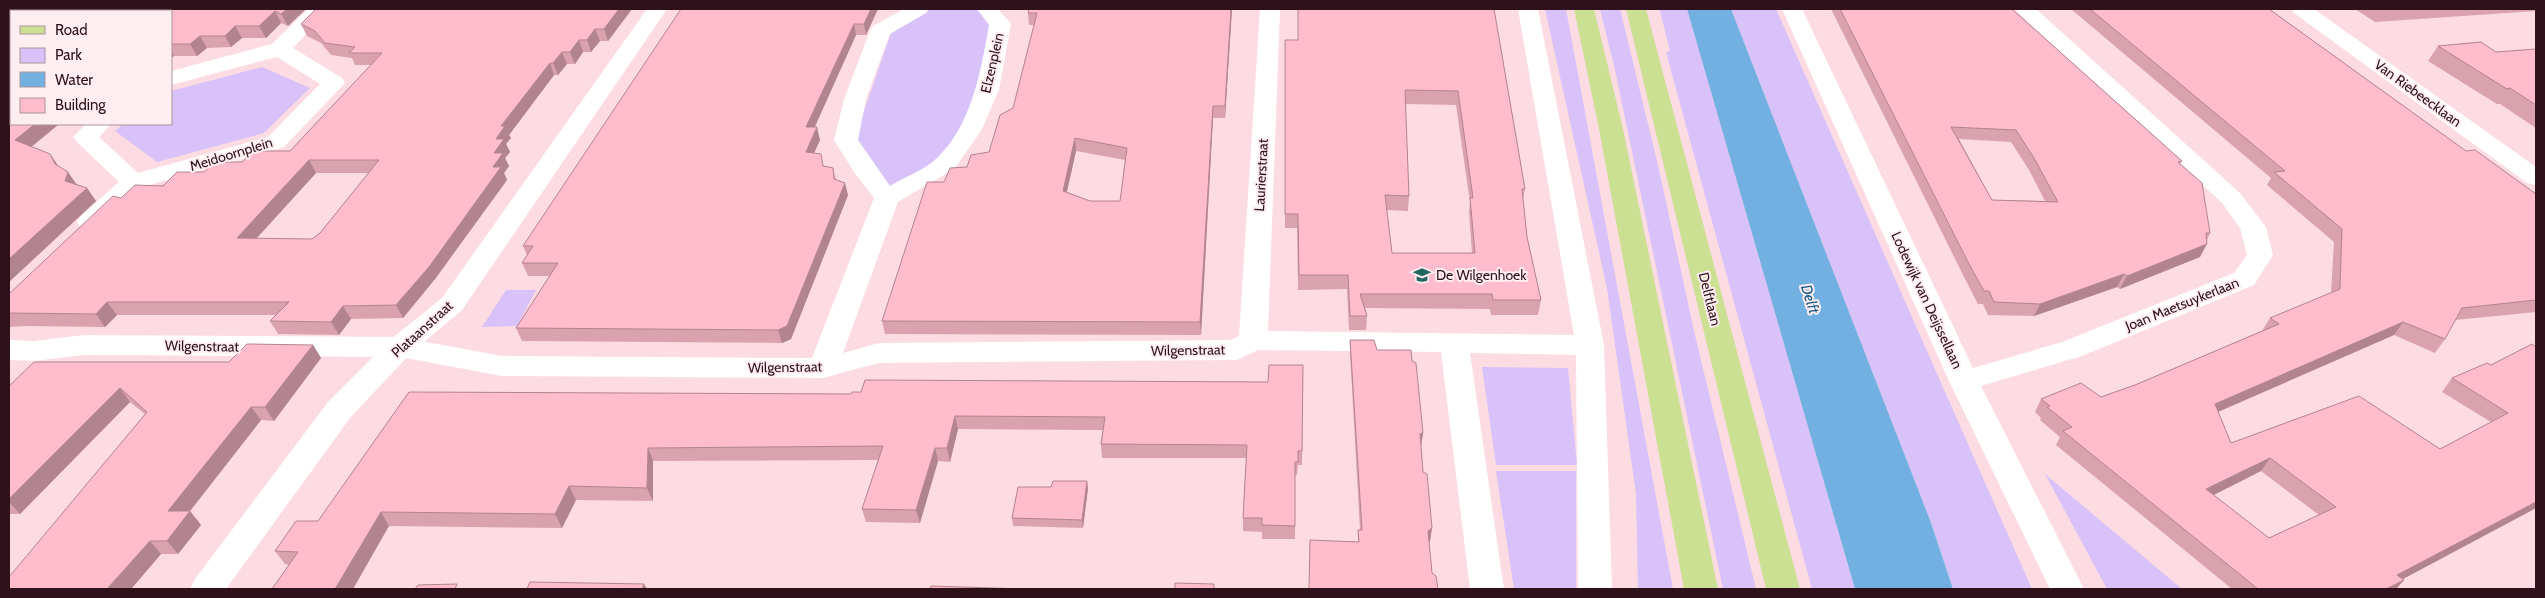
<svg xmlns="http://www.w3.org/2000/svg" width="2545" height="598" viewBox="0 0 2545 598" font-family="Cabin,sans-serif">
	<rect width="100%" height="100%" fill="#fddbe2"/>
	<path fill="#d8c2f9" d="M927 9H980L994 29 970 118 940 162 887 198 855 137 891 33Z
		M1545 9H1566L1673 589H1638L1636 494 1607 288Z
		M1600 9H1620L1658 165 1694 331 1756 589H1723L1615 70Z
		M1656 9H1687L1855 589H1812L1666 52 1670 51 1660 11Z
		M1731 9H1776L2032 589H1953L1930 520Z
		M262 67 310 88 264 133 157 162 115 131 123 124H171V91Z
		M506 290H536L517 326 482 327Z
		M1482 367 1568 368 1577 465H1496Z
		M1496 471H1576V589H1514Z
		M2045 474 2182 589H2107Z"/>
	<path fill="#71b0e1" d="M1687 9H1731L1930 520 1953 589H1855Z"/>
	<g fill="none" stroke-linecap="round" stroke-linejoin="round">
		<path fill="#fff" fill-rule="evenodd" d="M308 9H330L293 48 342 78 345 83 284 147 142 187 99 228 90 230 81 228 77 222 81 216 119 182 77 142 73 137 86 124H111L99 137 138 173 268 137 320 84 277 57 171 85V71L272 44Z
			M904 9H929L926 13 890 34 866 99 858 140 890 186C904 177 925 170 937 158 972 125 981 70 989 25L977 9H998L1011 24 999 90 981 131 954 169 898 202 843 353 879 343 1231 340 1239 336 1260 9H1280L1268 331 1574 335 1518 9H1538L1604 345 1612 589H1578L1576 355 1470 353 1504 589H1470L1441 352 1258 350 1237 360 879 363 823 378 502 376 400 357 84 355 34 361 9 360V340L34 341 84 335 400 337 502 356 812 358 874 198 854 172 834 140 844 99 870 31 873 26Z
			M1782 9H1802L1973 368 2062 342 2234 273 2247 255 2240 228 2222 203 2014 9H2036L2240 193 2266 227 2273 255 2254 285 2082 356 1981 386 2084 589H2050L1949 381Z"/>
		<path fill="#fff" fill-rule="evenodd" d="M647 9H667L462 310 410 354 350 418 226 589H190L195 579 328 402 390 340 442 298Z
			M2291 9H2314L2536 167V185L2527 183 2294 13Z"/>
		<path fill="#cbe092" fill-rule="evenodd" d="M1574 9H1594L1623 129 1718 589H1684L1599 129Z
			M1626 9H1646L1800 589H1766Z"/>
	</g>
	<path fill="#daa2af" fill-rule="evenodd" d="M9 9H306L288 26 281 23 266 38H242L231 47 207 48 197 56H174L171 58V11H11L59 124 31 147 50 154 59 167 76 184 87 188 96 201 9 282Z
		M316 9H632L608 41H600L591 52H583L575 64H567L558 75H554L509 135 511 138 506 144 510 152 505 158 509 166 504 173 507 180 435 279 403 318 351 319 339 335 278 334 270 321 276 315H117L105 327 26 326 9 327V294L121 198 204 172 242 162 290 151 371 65H355L352 58 331 55 321 43 307 36 301 24ZM316 173H369L320 233 312 239H256Z
		M681 9H878L866 35H856L814 127 820 140 814 153 824 167 833 168 836 180 848 195 791 339 782 343 522 341 516 328 550 276H528L522 263 527 255 523 246Z
		M1028 9H1232L1225 118H1213L1201 335 885 334 882 321 944 182 989 152 1013 108 1034 25H1029L1028 13 1029 9ZM1076 151 1125 160 1120 201H1090L1067 192Z
		M1494 9 1525 189 1523 199 1527 237 1541 300 1538 315H1491L1490 309 1365 308 1367 316 1366 330H1349L1347 289 1298 290 1297 228H1285V40H1298ZM1405 104 1456 105 1470 202 1469 212 1472 253H1392L1387 210 1408 211 1409 196Z
		M1831 9H2012L2182 161 2180 164 2210 233 2207 240 2200 257 2120 289 2117 287 2034 316 1988 315 1983 304H1978L1964 277ZM1959 139 2011 142 2029 170 2045 201 1992 200Z
		M2071 9H2269L2466 151 2536 194V312L2455 320 2445 339 2435 353 2394 335 2218 412 2231 443 2440 449 2491 422 2442 392 2452 378 2491 365 2532 344 2536 508 2403 579 2404 580 2396 589H2232L2056 445 2060 437 2040 420 2041 418 2035 412 2041 399 2101 397 2135 385 2262 331 2270 318 2331 293 2334 242 2267 185 2271 178ZM2261 471 2319 515 2269 538 2213 495Z
		M2355 9H2536V11L2375 22Z
		M2438 46 2496 52 2536 49V128L2500 104H2497L2428 61Z
		M1350 340 1377 350 1423 433 1421 446 1423 472 1432 528 1430 541 1429 542 1432 573 1358 542V530H1360L1350 353Z
		M313 345 321 358 274 421 261 420 190 511 201 525 178 554H161L131 589H9L145 414 130 402 20 514H9V386L229 362Z
		M1303 365 1302 465H1298L1297 475H1295V539H1262V532L1243 531V518L1246 458H1102L1101 444 1103 430 958 429 950 462 938 461 920 523 866 522 862 509 878 460 653 461V501L576 500 562 528 389 526 289 565 285 564 275 551 318 521 861 392 1268 382Z
		M1088 488 1083 528 1013 526 1012 518Z"/>
	<path fill="#b2848f" d="M287 9H306L288 26 281 14Z
		M619 9H632L608 41 604 29Z
		M871 9H878L866 35 864 24Z
		M1231 9H1232L1225 118V106Z
		M275 11 281 23 266 38 259 26Z
		M854 24 856 35 809 140 806 127Z
		M235 26 242 38 231 47 225 36Z
		M595 29 600 41 591 52 587 40Z
		M200 36 207 48 197 56 190 44Z
		M579 40 583 52 575 64 570 52Z
		M171 51 174 56 171 58Z
		M562 52 567 64 558 75 553 63Z
		M550 63 554 75 509 135 511 138 506 144 510 152 505 158 509 166 504 173 507 180 435 279 403 318 396 305 493 167 496 139 501 126Z
		M1213 106V118L1201 335 1200 322Z
		M35 124H59L24 153 15 140Z
		M817 127 820 140 809 164 806 152Z
		M1075 138 1076 151 1064 204 1063 191Z
		M50 154 59 167 55 164Z
		M309 160 316 173 245 251 237 238Z
		M68 172 77 185 65 181Z
		M845 183 848 195 791 339 782 343 778 330Z
		M87 188 96 201 9 282V259Z
		M2207 244 2200 257 2120 289 2127 276Z
		M2124 274 2117 287 2034 316 2040 304Z
		M107 302 117 315 105 327 96 314Z
		M343 306 351 319 339 335 331 322Z
		M2403 322 2394 335 2206 417 2215 404Z
		M313 345 321 358 274 421 265 407Z
		M120 388 130 402 20 514 9 502V499Z
		M251 407 261 420 179 525 168 511Z
		M955 416 958 429 950 462 947 448Z
		M1423 433 1421 446 1420 434Z
		M648 448 653 461V501L647 488Z
		M935 448 938 461 920 523 916 510Z
		M2270 458 2261 471 2198 503 2206 489Z
		M1087 481 1088 488 1083 528 1082 520Z
		M569 486 576 500 562 528 555 514Z
		M2536 502V508L2386 588 2397 575Z
		M190 511 201 525 178 554 167 541Z
		M381 512 389 526 353 589H335Z
		M1432 528 1430 541 1426 544 1428 531Z
		M150 541 161 554 131 589H107Z
		M2404 580 2396 589H2386Z
		M644 584 647 589H642Z"/>
	<path fill="#febccc" stroke="#b2848f" fill-rule="evenodd" d="M9 9H287L281 14 275 11 259 26H235L225 36H200L190 44H171V11H11V124H35L15 140 50 154 55 164 68 172 65 181 87 188 9 259Z
		M316 9H619L604 29H595L587 40H579L570 52H562L553 63H550L501 126H505L496 139H504L494 153H503L493 167H501L429 267 396 305 343 306 331 322 270 321 289 302H107L96 314 9 313V294L10 293 113 196 121 198 135 185 163 186 177 172H204L215 162H242L254 151H290L382 53H349L355 47 325 43 315 31 301 24ZM309 160H379L320 233 312 239 237 238Z
		M681 9H871L864 24H854L806 127H817L806 152 821 154 823 166 833 168 834 179 845 183 787 326 778 330 516 328 558 263H522L533 246H523Z
		M1029 9H1231L1225 106H1213L1200 322 882 321 927 182H944L950 168 967 167 971 155 989 152 1000 115 1013 108 1037 13H1028ZM1075 138 1127 148 1120 201H1090L1063 191Z
		M1298 9H1494L1525 189H1522L1527 237 1541 300H1493L1492 294H1360L1367 316H1350L1348 275H1299L1298 214H1285V40H1298ZM1405 90 1458 91 1473 198H1470L1475 253H1392L1385 195 1409 196Z
		M1840 9H2012L2182 161 2178 162 2202 183 2210 233H2206L2207 244 2127 276 2124 274 2040 304 1994 302 1989 291H1984L1969 264ZM1951 127 2016 130 2034 158 2058 202 1992 200Z
		M2090 9H2269L2466 151 2475 150 2536 194V300L2462 308 2445 339 2403 322 2215 404 2231 443 2359 396 2440 449 2508 413 2452 378 2487 363 2491 365 2532 344 2536 347V502L2397 575 2404 580 2386 589H2258L2063 431 2072 427 2047 407 2050 406 2041 399 2081 383 2101 397 2135 385 2279 324 2270 318 2340 289 2342 229 2274 172 2285 171ZM2270 458 2336 507 2269 538 2206 489Z
		M2481 42 2496 52 2536 49V105L2510 88 2507 89 2438 46Z
		M1350 340H1374L1377 350H1411L1412 361 1416 363 1423 433 1420 434 1423 472 1427 474 1432 528 1428 531 1432 573 1436 576 1438 589H1309L1310 540 1359 542 1358 530H1362Z
		M247 344 313 345 265 407H251L168 511H190L167 541H150L107 589H9V577L147 412 120 388 9 499V386L34 362H229Z
		M1269 365H1303L1302 451H1298V462H1295V526L1262 525V518H1243L1247 445 1101 444 1105 417 955 416 947 448H935L916 510 862 509 883 446 648 448 647 488 569 486 555 514 381 512 335 589H272L298 552 275 551 296 521H318L409 392 851 394 852 392H861L865 380 1268 382Z
		M1053 481H1087L1082 520 1012 518 1018 487H1051Z
		M530 582 644 584 642 589H527Z
		M1175 583 1214 584V589H1175Z
		M457 584 455 589H470H415L418 585Z
		M931 586 1024 589H930Z"/>
	<defs>
		<g id="school-bare" transform="scale(1.35)"><path d="M0-5L7-2L0 1L-7-2ZM-4 1L0 2.5L4 1V4Q0 6-4 4Z" fill="#20685f" stroke="#feedf1" stroke-width="2.5" paint-order="stroke"/></g>
	</defs>
	<g fill-rule="evenodd">
		<use href="#school-bare" x="1422" y="275"/>
	</g>
	<g text-anchor="middle" stroke-width="4" stroke-linejoin="round" paint-order="stroke">
		<g font-size="14" fill="#2e111a" stroke="#feedf1">
			<text transform="translate(992 63) rotate(-77)" y="5">Elzenplein</text>
			<text transform="translate(2418 93) rotate(36)" y="5">Van Riebeecklaan</text>
			<text transform="translate(231 154) rotate(-17)" y="5">Meidoornplein</text>
			<text transform="translate(1261 175) rotate(-87)" y="5">Laurierstraat</text>
			<text transform="translate(1710 299) rotate(76)" y="5">Delftlaan</text>
			<text transform="translate(1927 300) rotate(65)" y="5">Lodewijk van Deijssellaan</text>
			<text transform="translate(2182 304) rotate(-22)" y="5">Joan Maetsuykerlaan</text>
			<text transform="translate(422 329) rotate(-42)" y="5">Plataanstraat</text>
			<text transform="translate(202 346) rotate(1)" y="5">Wilgenstraat</text>
			<text transform="translate(1188 350) rotate(-1)" y="5">Wilgenstraat</text>
			<text transform="translate(785 367) rotate(-1)" y="5">Wilgenstraat</text>
		</g>
		<g font-size="14" fill="#2e111a" stroke="#feedf1" text-anchor="start">
			<text x="1436" y="280">De Wilgenhoek</text>
		</g>
		<g font-size="15" font-style="italic" fill="#0f5a88" stroke="#feedf1">
			<text transform="translate(1810 299) rotate(72)" y="5">Delft</text>
		</g>
	</g>
	<rect width="2545" height="598" fill="none" stroke="#2e111a" stroke-width="20"/>
	<rect x="10" y="10" width="162" height="115" fill="#feedf1" stroke="#ab959b"/>
	<rect x="20" y="26" width="25" height="8" fill="#cbe092" stroke="#ab959b"/>
	<text x="55" y="35" font-size="15" fill="#2e111a">Road</text>
	<rect x="20" y="48" width="25" height="15" fill="#d8c2f9" stroke="#ab959b"/>
	<text x="55" y="60" font-size="15" fill="#2e111a">Park</text>
	<rect x="20" y="72" width="25" height="15" fill="#71b0e1" stroke="#ab959b"/>
	<text x="55" y="85" font-size="15" fill="#2e111a">Water</text>
	<rect x="20" y="98" width="25" height="15" fill="#febccc" stroke="#ab959b"/>
	<text x="55" y="110" font-size="15" fill="#2e111a">Building</text>
</svg>
